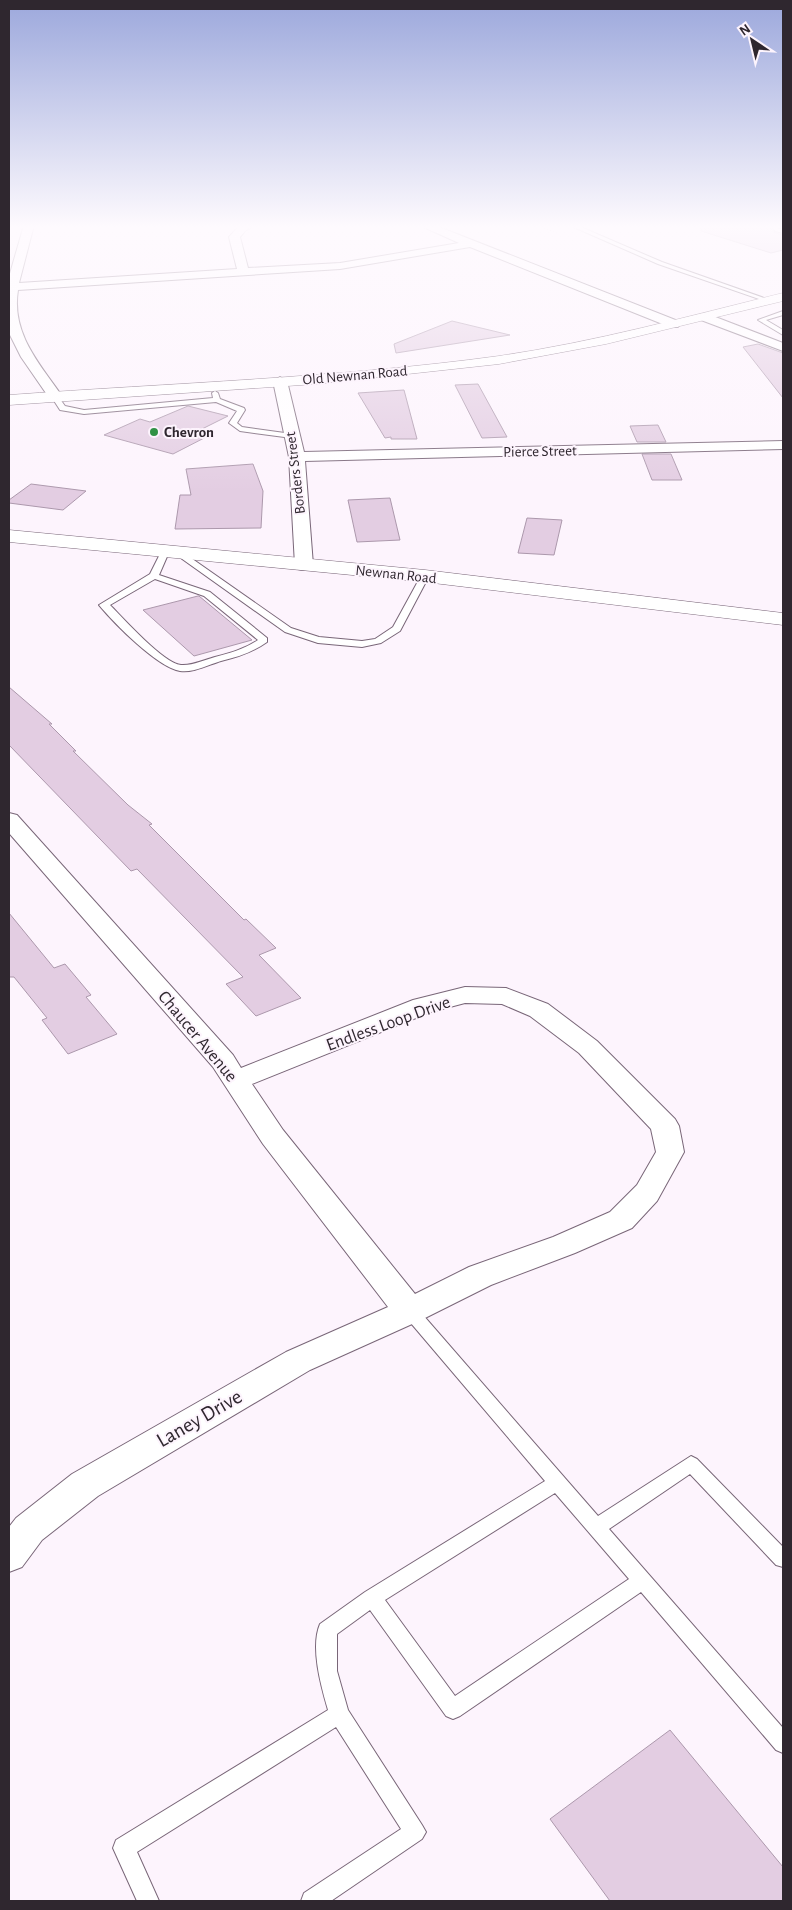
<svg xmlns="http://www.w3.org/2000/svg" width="792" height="1910" viewBox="0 0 792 1910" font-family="'Alegreya Sans',sans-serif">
	<rect width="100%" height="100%" fill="#fdf4fd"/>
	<path fill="#e3cde2" stroke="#ac98ac" d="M702 225H769L773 232 782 235 783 250 771 253 701 231Z
		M452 321 510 335 396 353 394 344Z
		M758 344 783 353V398L743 347Z
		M478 384 507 437 482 438 455 385Z
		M404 390 417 439H391V437L385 438 358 393Z
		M188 406 228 416 196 432 210 435 173 454 104 435 140 419 150 422Z
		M658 425 666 442H637L630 426Z
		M642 454H671L682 480H652Z
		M253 464 263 491 261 528 175 529 180 495H191L186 469Z
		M31 484 86 491 63 510 9 503V500Z
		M390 498 400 540 357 542 348 500Z
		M527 518 562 520 554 555 518 553Z
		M198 596H199L252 640 194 656 143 610Z
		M9 687 52 724H49L76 751H73L128 805 152 824 149 825 244 920 246 919 276 948 259 955 301 998 256 1016 226 984 243 977 137 869 131 871 9 745Z
		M9 913 54 968 65 964 91 995 86 997 117 1034 68 1054 42 1020 47 1018 14 977H9Z
		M670 1730 783 1867V1901H610L550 1819Z"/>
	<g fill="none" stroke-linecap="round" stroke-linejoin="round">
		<g stroke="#796678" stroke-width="2">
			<path id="service" d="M569 225H576L662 262 770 300 765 301 658 264Z
				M771 225H776L779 229H783V233L775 231Z
				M783 311V315L766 320 783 330V335L758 320Z
				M215 391 218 393 220 399 244 408 245 410 237 423 242 427 292 434 296 436 292 438 240 431 229 423 237 411 216 402 84 414 60 410 51 396 57 395 65 406 84 410 213 398 212 393Z
				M165 549 169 552 159 575 210 592 267 638V642C253 652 238 657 221 661 208 665 193 673 180 671 157 667 114 623 99 605L150 574 161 552ZM155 579 204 596 258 640C245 649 230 653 215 657 204 660 192 666 181 665 163 663 124 619 110 605Z
				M181 551 291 628 319 637 362 641 375 639 393 627 422 574 429 576 400 631 381 643 362 647 318 643 285 632 178 556 177 554Z
				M410 1305 416 1307 598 1516 691 1456 697 1459 783 1547V1567L776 1565 690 1474 609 1529 783 1728V1753L776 1750 641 1592 460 1716 453 1719 446 1716 370 1610 337 1634V1671L348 1710 422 1825 426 1832 422 1839 331 1901H301L304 1893 401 1829 336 1727 137 1852 159 1901H137L113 1848 116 1840 328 1710C321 1686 310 1647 320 1624L365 1592 545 1481 404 1315 402 1311 404 1307ZM555 1493 629 1579 455 1696 385 1600Z"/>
		</g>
		<g stroke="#796678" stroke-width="2">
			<path id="minor" d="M24 225H34L19 283 237 269 229 237 240 225H255L245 231 240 237 248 268 340 263 459 243 419 225H434L678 321 680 324 678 327H670L470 247 340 269 18 290C11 333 39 363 62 396L55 400 50 399 21 357 9 333V277Z
				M705 313 783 343V351L701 320 699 317Z
				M280 377 287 381 304 452 783 441V449L305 461 313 565 310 569 304 570 298 569 295 565 289 457 273 381Z
				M9 813 17 815 233 1055 241 1068 413 1000 465 987 506 988 548 1004 597 1041 675 1119 679 1126 684 1152 657 1201 632 1228 575 1253 491 1285 421 1320 310 1370 98 1496 42 1540 22 1567 9 1572V1527L16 1518 72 1474 286 1352 388 1307 263 1144 213 1067 9 833ZM465 1003 502 1004 530 1016 579 1053 651 1129 656 1152 637 1185 610 1212 553 1237 469 1267 415 1294 283 1130 252 1084 431 1012Z"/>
		</g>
		<g stroke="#796678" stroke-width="1">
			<path id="tertiary" d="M783 293V301L606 344 499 364 316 384 9 405V395C172 383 337 378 499 356 595 342 689 316 783 293Z"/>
		</g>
		<g stroke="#796678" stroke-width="1">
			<path id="secondary" d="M9 530 425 570 783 613V625L425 582 9 542Z"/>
		</g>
		<path stroke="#968d96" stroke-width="1" stroke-dasharray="1 2" stroke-linecap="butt" d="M536 225 557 233"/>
		<use href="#service" fill="#fff" fill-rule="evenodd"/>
		<use href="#minor" fill="#fff" fill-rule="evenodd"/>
		<use href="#tertiary" fill="#fff" fill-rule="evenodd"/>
		<use href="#secondary" fill="#fff" fill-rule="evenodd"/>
	</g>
	<linearGradient id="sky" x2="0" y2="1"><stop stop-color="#9ca8dc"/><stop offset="0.46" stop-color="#fefafe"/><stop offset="1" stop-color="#fefafe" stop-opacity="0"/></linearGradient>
	<rect width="792" height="493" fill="url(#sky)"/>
	<circle fill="#309145" stroke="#fdf4fd" stroke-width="2" cx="154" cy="432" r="5"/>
	<g text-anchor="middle" stroke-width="4" stroke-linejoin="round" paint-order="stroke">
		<g font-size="15" fill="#2f272f" stroke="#fdf4fd">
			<text transform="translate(355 375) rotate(-5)" y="5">Old Newnan Road</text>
			<text transform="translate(540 451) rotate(-1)" y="5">Pierce Street</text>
			<text transform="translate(295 473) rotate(-97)" y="5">Borders Street</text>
			<text transform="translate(396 574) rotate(6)" y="5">Newnan Road</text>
		</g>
		<g font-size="15" font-weight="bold" fill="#2f272f" stroke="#fdf4fd" text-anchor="start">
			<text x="164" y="437">Chevron</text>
		</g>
		<g font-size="18" fill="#2f272f" stroke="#fdf4fd">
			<text transform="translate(388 1023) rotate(-20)" y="6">Endless Loop Drive</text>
			<text transform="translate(198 1036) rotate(50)" y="6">Chaucer Avenue</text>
		</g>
		<g font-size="21" fill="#2f272f" stroke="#fdf4fd">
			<text transform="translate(199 1418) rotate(-30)" y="7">Laney Drive</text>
		</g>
	</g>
	<rect width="792" height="1910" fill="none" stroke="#2f272f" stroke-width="20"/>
	<g transform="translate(752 40) rotate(325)" stroke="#fdf4fd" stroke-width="4" paint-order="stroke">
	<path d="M0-4L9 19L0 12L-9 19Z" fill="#2f272f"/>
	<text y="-8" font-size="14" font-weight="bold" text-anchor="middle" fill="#2f272f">N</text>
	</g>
</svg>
